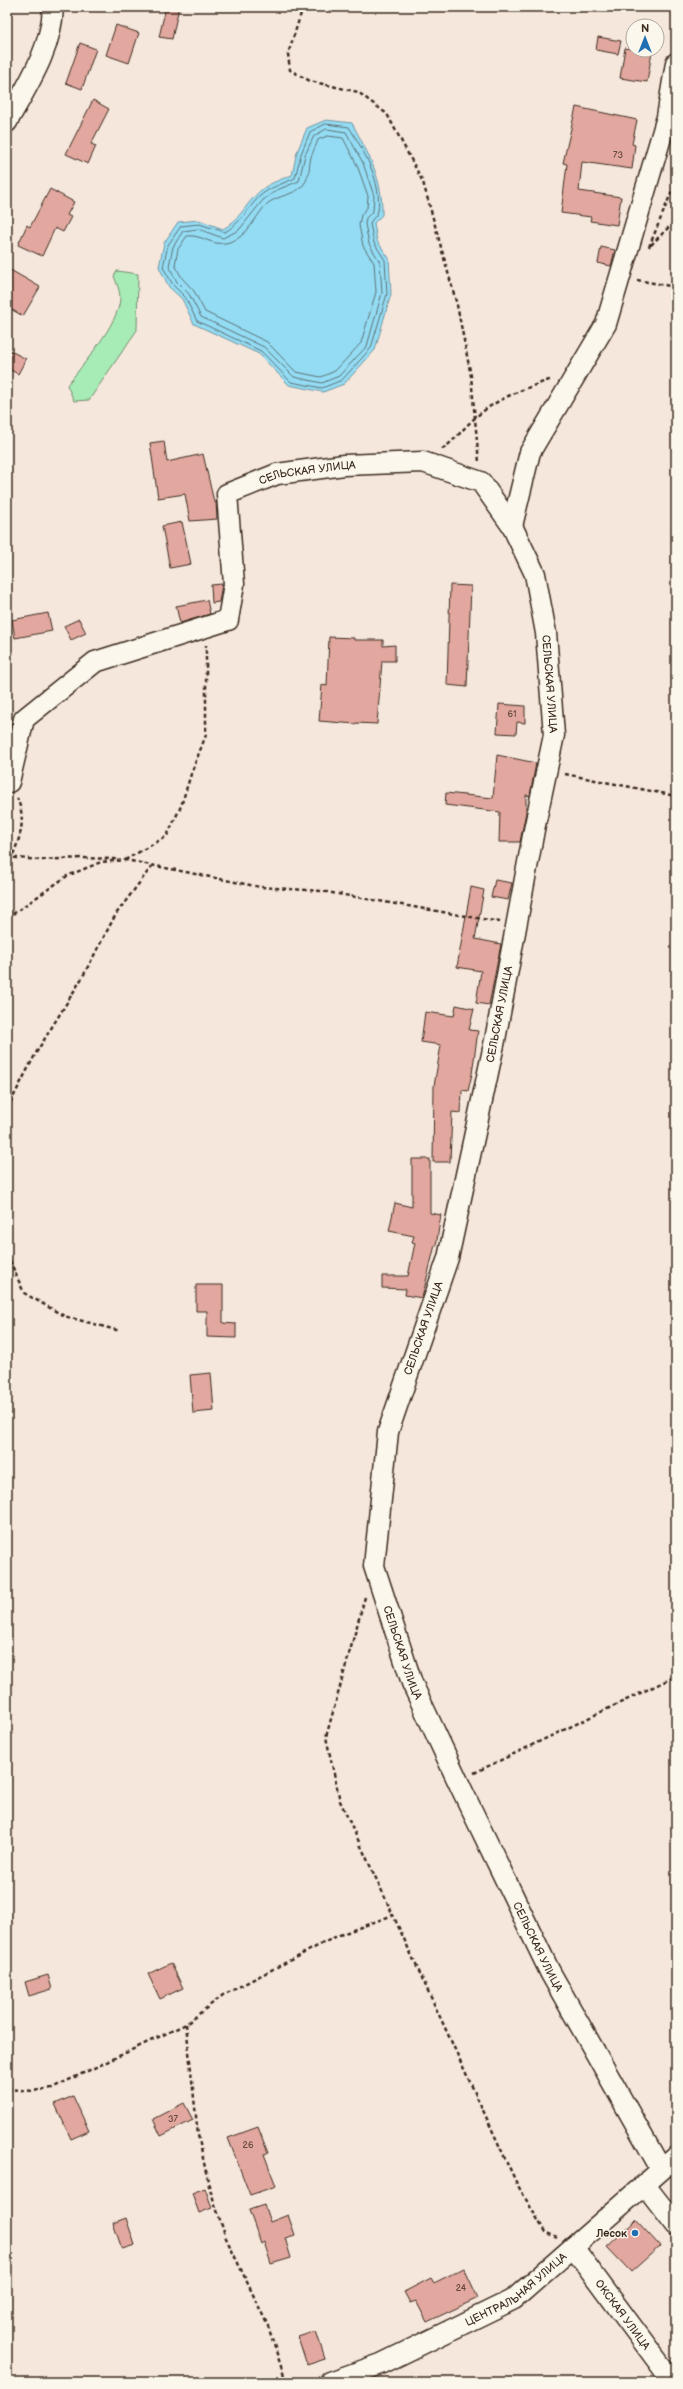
<svg xmlns="http://www.w3.org/2000/svg" width="683" height="2389" viewBox="0 0 683 2389" font-family="'Balsamiq Sans',sans-serif">
	<rect width="100%" height="100%" fill="#f6e7dd"/>
	<filter id="ink" filterUnits="userSpaceOnUse"><feTurbulence type="fractalNoise" baseFrequency=".025" numOctaves="2"/><feDisplacementMap in="SourceGraphic" scale="8" xChannelSelector="R" yChannelSelector="G"/><feConvolveMatrix kernelMatrix="1 2 1 2 8 2 1 2 1" color-interpolation-filters="sRGB"/></filter>
	<g filter="url(#ink)">
		<path fill="#a7ecb7" stroke="#718b6a" d="M117 271 138 274 137 330 89 400 74 401 67 385C82 366 119 323 120 299 120 291 117 284 114 276Z"/>
		<path fill="#93dcf4" stroke="#70959e" d="M326 120 352 123C369 155 383 179 382 215L374 223 377 241 389 258 391 294 375 350 344 384 323 392 289 385 259 354 194 324 182 299 169 287 159 267 164 243 178 222 199 220 223 229C239 220 244 207 256 195 265 184 280 180 292 175L297 152 307 128Z"/>
		<g fill="none" stroke-linecap="round" stroke-linejoin="round">
			<path stroke="#5e7174" stroke-width="1" d="M326 124 349 127C364 151 382 182 378 211 377 217 371 218 370 224L374 243 385 260 387 294 371 348 342 380 322 388 291 382 261 351 197 321 185 297 173 285 163 267 168 245 181 226 199 224 225 232C241 223 246 210 259 197 269 187 283 184 295 178L301 154 310 132Z
				M327 129 346 132 363 163 374 196 373 211 366 218 365 224 369 244 380 262 382 293 367 346 339 376 322 383 294 377 264 347 201 317 189 294 177 282 169 266 173 247 183 231 198 229 223 238 239 230 263 200 277 190 299 181 305 155 314 136Z
				M328 136 343 138 357 165 368 196 367 208 361 215 359 225 363 246 374 263 376 292 361 343 335 371 321 377 296 372 267 342 205 312 194 291 182 278 175 265 178 249 187 236C201 234 212 246 225 243 247 240 254 217 267 204 277 195 297 195 304 184 310 176 309 165 311 157 313 151 316 146 318 140Z"/>
		</g>
		<path fill="#e2a89f" stroke="#3b2a1e" d="M166 7H179L172 39 159 37Z
			M116 25 139 33 129 63 106 55Z
			M598 37 621 41 618 54 596 50Z
			M80 43 96 49 82 89 66 83Z
			M625 48 652 52 647 82 620 78Z
			M93 100 109 109 91 144 96 146 88 164 66 154Z
			M576 107 637 120 632 144 635 145 632 169 582 162 579 191 621 197 617 225 590 221 591 217 561 213 567 164 563 163Z
			M50 189 74 202 67 215 71 217 63 232 55 228 42 256 18 245 27 225 30 227Z
			M601 247 615 250 611 266 598 263Z
			M7 268 40 287 23 316 7 307Z
			M7 349 26 359 18 374 7 368Z
			M164 441 167 462 203 454 214 502H216L217 519 190 521 185 494 158 498 150 443Z
			M182 522 191 564 170 568 162 526Z
			M222 584 219 602 212 603 211 585Z
			M450 585 471 586 467 687 447 685Z
			M207 600 210 614 180 623 176 606Z
			M48 613 52 631 15 638 12 620Z
			M79 619 86 633 71 640 64 626Z
			M329 637 354 638V640H383V646L395 645V661H382L377 724 356 723V724L319 721 322 685 327 686Z
			M499 704 525 706V723L517 722 516 734 497 733Z
			M497 755 536 763 530 796 526 795V812L520 842H499L500 812 445 805 446 793 493 798Z
			M495 880 512 883 508 900 491 897Z
			M471 887 484 890 475 939 501 944 489 1005 476 1003 481 971 457 967Z
			M456 1005 474 1009 469 1030 478 1031 472 1074 468 1091 462 1090 461 1113 452 1112 450 1162H433L434 1086 441 1045 421 1042 425 1012 454 1016Z
			M412 1159H430V1213L441 1215 436 1246 435 1245 422 1298 405 1295 406 1289 382 1288V1276H408L415 1243 412 1242 414 1236 389 1231 395 1203 412 1207Z
			M196 1285H223V1323L236 1324V1338L207 1337V1311H196Z
			M211 1373 214 1411 193 1413 190 1375Z
			M171 1963 183 1988 160 1999 148 1974Z
			M48 1975 52 1989 29 1996 25 1982Z
			M73 2096 89 2131 71 2139 55 2104Z
			M184 2103 193 2120 161 2136 153 2119Z
			M258 2127 268 2153 264 2154 276 2186 250 2195 228 2138Z
			M205 2188 212 2208 199 2213 192 2193Z
			M264 2205 270 2222 288 2215 295 2235 285 2238 291 2258 271 2264 264 2242 261 2244 249 2210Z
			M126 2218 135 2245 122 2249 113 2223Z
			M636 2220 660 2246 631 2272 607 2247Z
			M464 2268 478 2298 427 2322 416 2301 410 2303 404 2292 431 2278 434 2283Z
			M316 2331 325 2359 307 2365 298 2337Z"/>
		<g fill="none" stroke-linecap="round" stroke-linejoin="round">
			<g stroke="#3b2a1e" stroke-width="23">
				<g id="minor">
					<path d="M7 122C27 86 52 49 53 7"/>
					<path d="M512 526 530 452 606 324 667 117 676 63"/>
					<path id="s1" d="M9 782 24 719 95 662 228 620 234 584 227 494 277 474 344 465 423 462 481 482 512 526 535 574 546 633 554 735 534 830 495 1040 448 1258 388 1432 374 1566 412 1683 463 1792 550 1972 661 2169"/>
					<path d="M644 2184 676 2225"/>
					<path id="s2" d="M573 2247 673 2382"/>
					<path id="s3" d="M330 2382 381 2364 514 2299 676 2157"/>
				</g>
			</g>
			<path stroke="#3b2a1e" stroke-width="2.5" stroke-dasharray="4 3" stroke-linecap="butt" d="M303 7 288 54 290 70 310 81 358 92 387 114 423 182 457 305 471 376 479 462
				M651 245 676 220
				M649 247 676 181
				M637 280 676 287
				M442 449C455 441 463 428 475 418 497 398 524 389 552 379
				M565 774 676 796
				M7 857 40 860 82 858 116 859
				M125 860 167 836 181 806 192 771 206 735V645
				M7 867C18 845 28 822 17 798
				M7 918 67 876 101 862 126 860 260 887 321 891 500 922
				M7 1109 36 1053 82 978 116 914 152 866
				M7 1254 24 1293 64 1316 120 1331
				M365 1597 326 1737 340 1801 393 1915
				M474 1773 676 1676
				M186 2024 198 2135 209 2186 226 2238 268 2326 286 2382
				M7 2089 33 2091 52 2088 186 2024 223 1995 337 1936 393 1915 517 2184 545 2232 557 2238"/>
			<use href="#minor" stroke="#fbf7ec" stroke-width="20"/>
		</g>
	</g>
	<circle fill="#1f6fb2" stroke="#fbf7ec" stroke-width="1.5" cx="635" cy="2233" r="4"/>
	<g text-anchor="middle" stroke-width="3" stroke-linejoin="round" paint-order="stroke">
		<g font-size="9" fill="#654a3e">
			<text x="618" y="158">73</text>
			<text x="512" y="717">61</text>
			<text x="173" y="2122">37</text>
			<text x="248" y="2148">26</text>
			<text x="461" y="2291">24</text>
		</g>
		<g font-size="11" fill="#3b2a1e" stroke="#fbf7ec">
			<text dy="4" stroke="none"><textPath href="#s1" startOffset="506">СЕЛЬСКАЯ УЛИЦА</textPath></text>
			<text dy="4" stroke="none"><textPath href="#s1" startOffset="902">СЕЛЬСКАЯ УЛИЦА</textPath></text>
			<text transform="translate(499 1014) rotate(-79)" y="4">СЕЛЬСКАЯ УЛИЦА</text>
			<text transform="translate(423 1328) rotate(-71)" y="4">СЕЛЬСКАЯ УЛИЦА</text>
			<text dy="4" stroke="none"><textPath href="#s1" startOffset="1897">СЕЛЬСКАЯ УЛИЦА</textPath></text>
			<text dy="4" stroke="none"><textPath href="#s1" startOffset="2221">СЕЛЬСКАЯ УЛИЦА</textPath></text>
			<text dy="4" stroke="none"><textPath href="#s3" startOffset="209">ЦЕНТРАЛЬНАЯ УЛИЦА</textPath></text>
			<text dy="4" stroke="none"><textPath href="#s2" startOffset="84">ОКСКАЯ УЛИЦА</textPath></text>
		</g>
		<g font-size="11" font-weight="bold" fill="#3b2a1e" stroke="#fbf7ec" text-anchor="end">
			<text x="627" y="2237">Лесок</text>
		</g>
	</g>
	<rect width="683" height="2389" fill="none" stroke="#fbf7ec" stroke-width="24"/>
	<rect x="12" y="12" width="659" height="2365" fill="none" stroke="#3b2a1e" stroke-width="1.5" filter="url(#ink)"/>
	<g transform="translate(645 38)"><circle r="19" fill="#fbf7ec" stroke="#aea59a"/>
	<path d="M0-3L7 15L0 10L-7 15Z" fill="#1f6fb2"/>
	<text y="-6" font-size="11" font-weight="bold" text-anchor="middle" fill="#3b2a1e">N</text>
	</g>
</svg>
